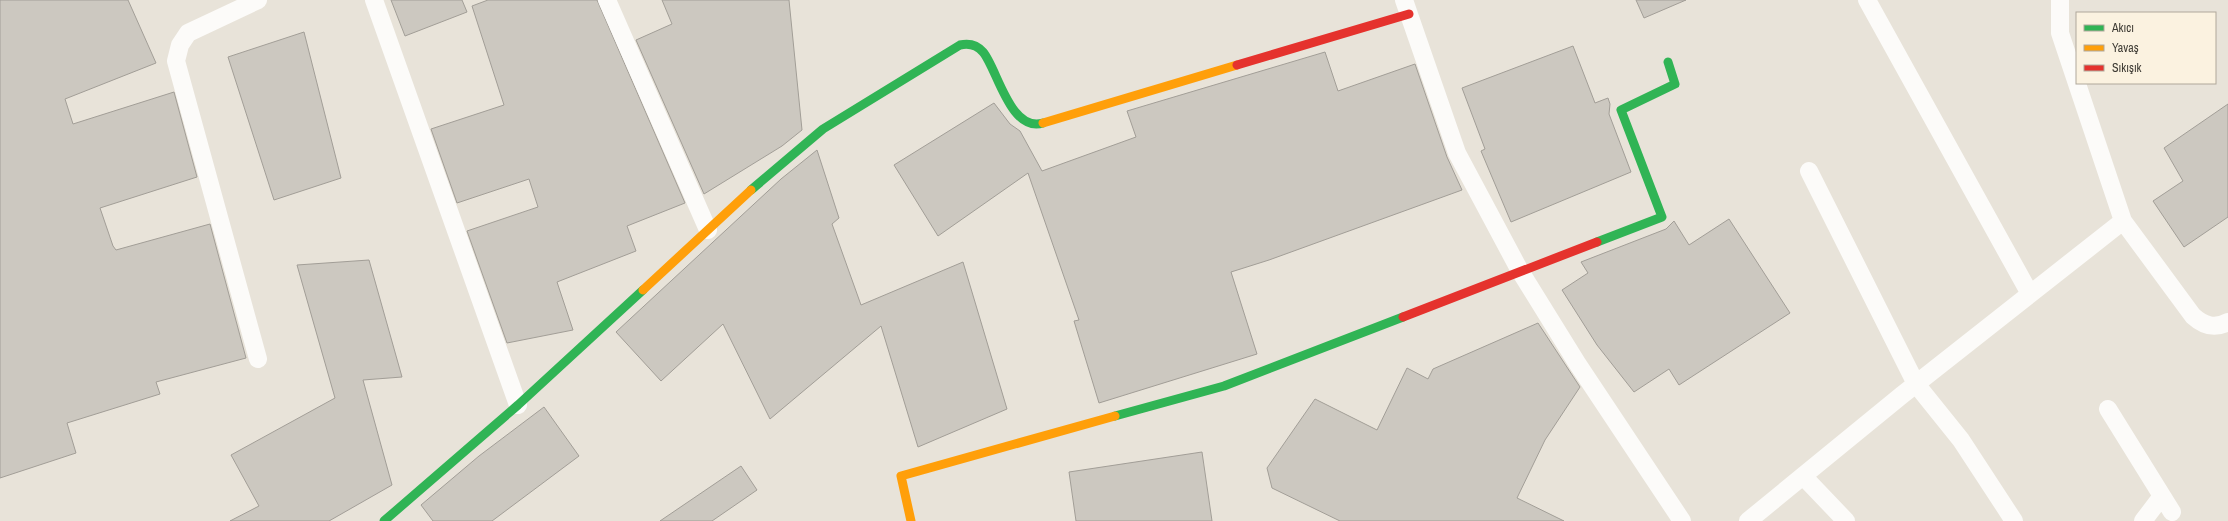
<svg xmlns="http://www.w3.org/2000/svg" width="2228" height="521" viewBox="0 0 2228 521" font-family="'Archivo Narrow',sans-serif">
	<rect width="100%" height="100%" fill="#e8e3d9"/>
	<path fill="#ccc8c0" stroke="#a29e97" d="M0 0H128L156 63 65 99 73 124 174 92 197 177 100 208 113 246 116 250 210 224 246 358 156 382 160 394 67 423 76 453 0 478Z
		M391 0H462L467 12 405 36Z
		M488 0H597L685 203 627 226 636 251 557 282 573 330 507 343 467 231 538 207 529 179 457 203 431 129 504 105 472 6Z
		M662 0H789L802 130 782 146 704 194 636 40 672 24Z
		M1636 0H1686L1644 18Z
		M304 32 341 178 274 200 228 57Z
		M1573 46 1595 103 1608 98 1610 104 1609 114 1631 172 1511 222 1481 151 1485 149 1462 88Z
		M1325 52 1338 91 1415 64 1447 157 1462 190 1269 260 1231 272 1257 354 1099 403 1074 321 1079 320 1028 173 938 236 894 165 994 103 1010 124 1020 131 1042 171 1136 137 1127 111Z
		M2228 104V217L2184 247 2153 201 2183 181 2164 148Z
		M817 150 839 218 832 224 861 305 963 262 1007 409 918 447 881 326 770 419 723 324 661 381 616 332 781 179Z
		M1729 219 1790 313 1679 385 1669 369 1634 392 1597 345 1562 290 1588 273 1581 262 1666 229 1674 221 1689 245Z
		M369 260 402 377 363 380 392 485 329 521H230L259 506 231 455 335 398 297 265Z
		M1538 323 1580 387 1545 440 1517 498 1564 521H1340L1272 488 1267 468 1315 399 1377 430 1407 368 1428 379 1433 369Z
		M544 407 579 456 492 521H433L421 505 479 456Z
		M1202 452 1212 521H1076L1069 472Z
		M741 466 757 490 712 521H660Z"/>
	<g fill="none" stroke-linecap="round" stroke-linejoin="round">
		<path stroke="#fcfbf9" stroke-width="18" d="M374 0 518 405
			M607 0 708 230
			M1404 0 1457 153 1520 271 1577 363 1682 521
			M1867 0 2030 294
			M1809 171 1916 384 1961 440 2014 521
			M2123 221 2193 316C2204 326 2215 329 2228 322
			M258 359 176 61 180 45 188 33 258 0
			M2108 409 2172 512
			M1803 476 1846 521
			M1748 521 1902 395 2123 221 2060 33V0
			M2143 521 2162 496"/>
		<path stroke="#30b455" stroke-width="9" d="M751 190 823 129 960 45C969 43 977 45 983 52 997 68 1010 133 1043 123
			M1597 242 1662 217 1621 110 1675 84 1668 62
			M1115 416 1224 386 1403 317
			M384 521 518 405 643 290"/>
		<path stroke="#ff9f0a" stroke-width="9" d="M1043 123 1237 65
			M643 290 751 190
			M911 521 901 476 1115 416"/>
		<path stroke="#e5322d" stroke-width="9" d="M1237 65 1409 14
			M1403 317 1597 242"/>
	</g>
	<rect x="2076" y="12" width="140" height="72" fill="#fbf2e0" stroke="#afa89b"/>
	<rect x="2084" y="25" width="20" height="6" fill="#30b455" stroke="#afa89b"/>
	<text x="2112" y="32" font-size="12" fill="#3d3a33">Akıcı</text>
	<rect x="2084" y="45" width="20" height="6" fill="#ff9f0a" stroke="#afa89b"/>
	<text x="2112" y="52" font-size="12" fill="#3d3a33">Yavaş</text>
	<rect x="2084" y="65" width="20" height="6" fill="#e5322d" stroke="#afa89b"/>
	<text x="2112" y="72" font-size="12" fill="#3d3a33">Sıkışık</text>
</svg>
